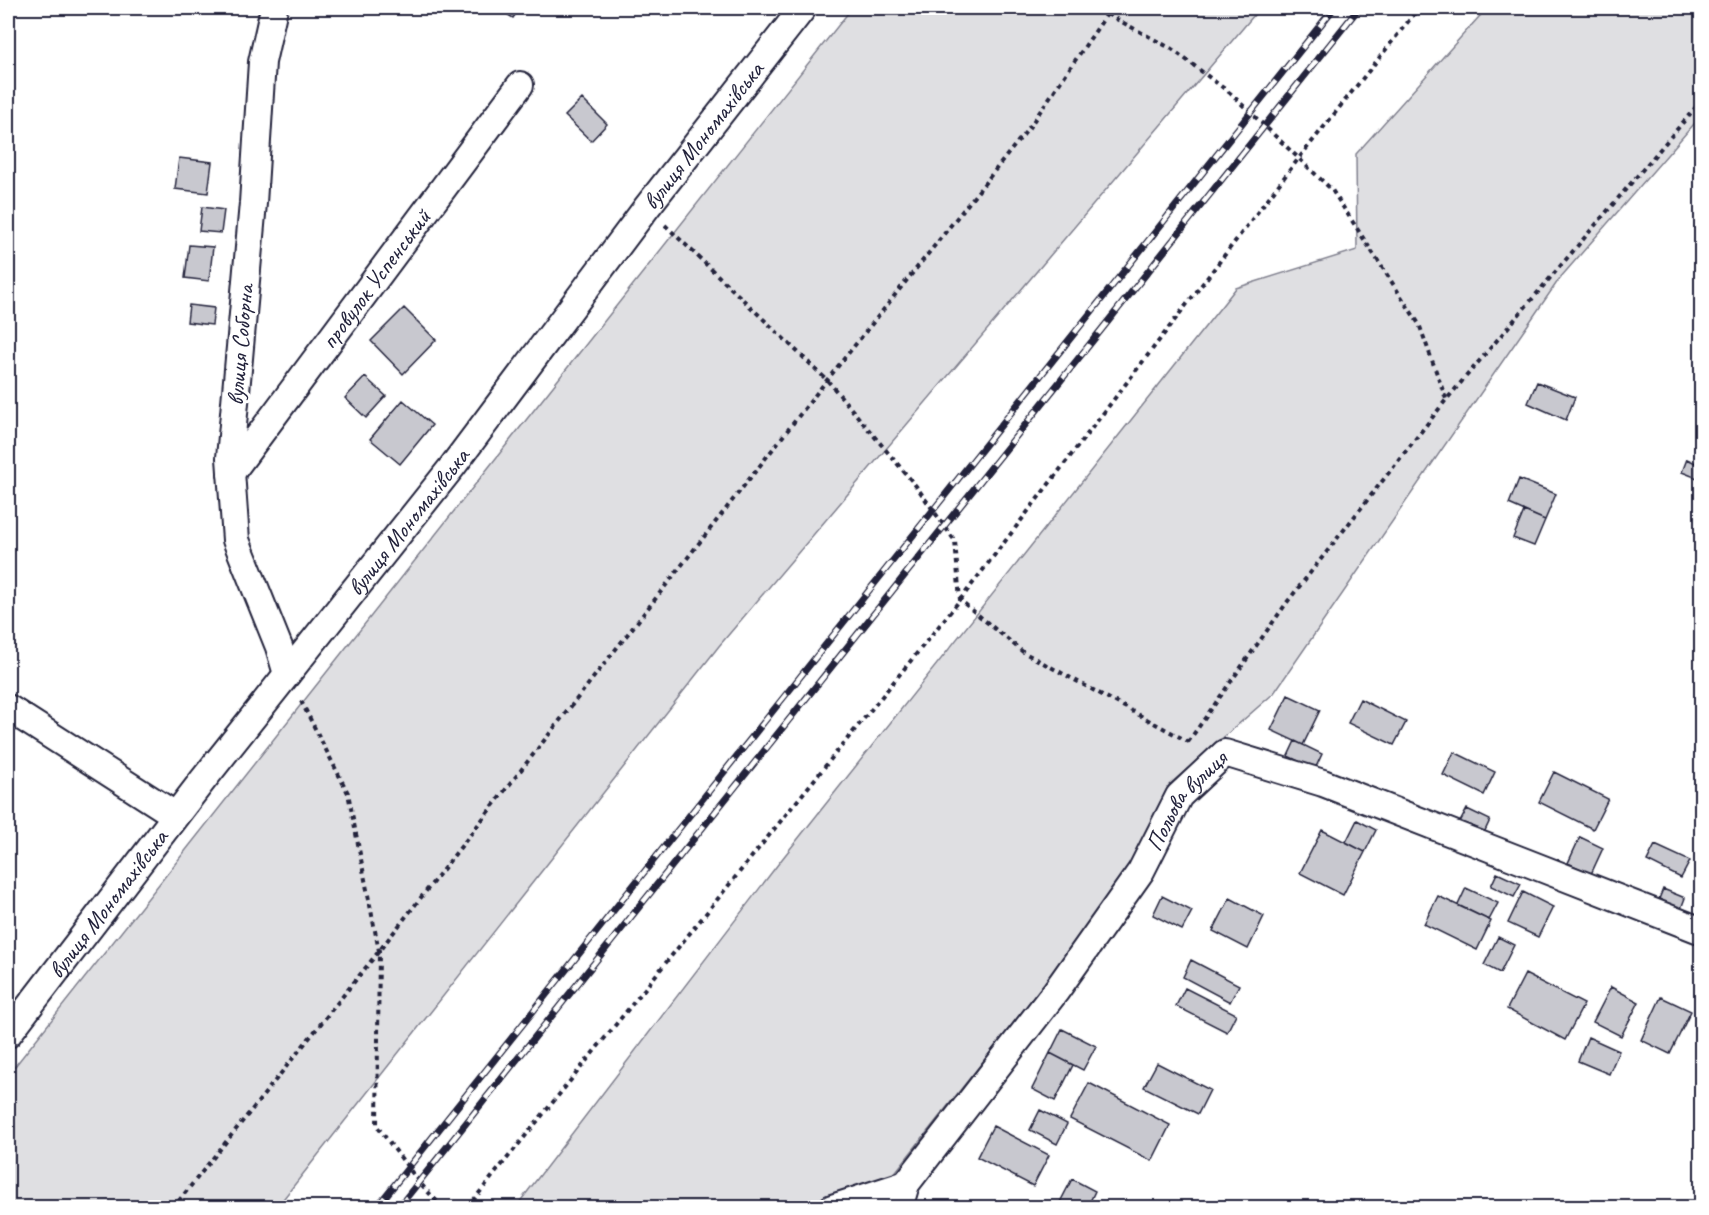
<svg xmlns="http://www.w3.org/2000/svg" width="1709" height="1215" viewBox="0 0 1709 1215" font-family="Caveat,sans-serif">
	<rect width="100%" height="100%" fill="#fff"/>
	<filter id="ink" filterUnits="userSpaceOnUse"><feTurbulence type="fractalNoise" baseFrequency=".0167" numOctaves="2"/><feDisplacementMap in="SourceGraphic" scale="12" xChannelSelector="R" yChannelSelector="G"/><feConvolveMatrix kernelMatrix="1 2 1 2 8 2 1 2 1" color-interpolation-filters="sRGB"/></filter>
	<g filter="url(#ink)">
		<path fill="#dfdfe2" stroke="#80808e" stroke-width="1.5" d="M852 8H1260L719 646 277 1207H8V1075Z
			M1487 8H1701V116L1560 278 1274 693 1169 785 1114 896 878 1194 867 1207 515 1208 782 859 1236 288 1357 250 1356 154Z"/>
		<path fill="#c8c8cf" stroke="#22223b" stroke-width="1.5" d="M497 8H520L513 18Z
			M582 99 607 124 591 141 565 116Z
			M179 158 212 162 208 193 175 189Z
			M202 207 224 210 221 233 199 231Z
			M189 245 213 247 209 281 185 278Z
			M189 305 214 308 212 325 187 322Z
			M404 308 436 340 403 374 371 341Z
			M365 377 386 396 366 418 345 398Z
			M1537 382 1575 397 1566 420 1528 403Z
			M403 400 432 425 400 464 370 439Z
			M1687 459 1702 466V480L1682 472Z
			M1519 479 1556 494 1545 520 1509 504Z
			M1524 511 1545 520 1534 546 1513 538Z
			M1288 695 1320 710 1303 745 1271 730Z
			M1360 699 1406 722 1394 745 1348 723Z
			M1295 741 1322 754 1315 769 1288 756Z
			M1454 752 1495 772 1484 795 1443 775Z
			M1554 772 1608 799 1593 829 1539 802Z
			M1467 809 1490 820 1483 835 1459 824Z
			M1357 820 1376 830 1365 852 1346 842Z
			M1322 830 1365 852 1343 895 1300 873Z
			M1580 837 1603 848 1591 874 1568 863Z
			M1655 845 1690 861 1681 878 1647 861Z
			M1497 873 1521 884 1514 897 1491 886Z
			M1466 888 1498 903 1489 920 1458 905Z
			M1663 889 1685 898 1679 914 1657 904Z
			M1523 892 1553 907 1538 937 1508 923Z
			M1162 896 1192 911 1182 930 1153 915Z
			M1438 896 1491 921 1477 950 1424 924Z
			M1230 898 1264 916 1248 949 1213 931Z
			M1498 937 1514 945 1500 973 1484 965Z
			M1191 960 1239 985 1230 1002 1183 977Z
			M1525 974 1584 1004 1565 1040 1507 1009Z
			M1611 987 1639 1002 1621 1036 1593 1022Z
			M1185 988 1236 1014 1227 1032 1176 1006Z
			M1661 997 1691 1011 1670 1054 1641 1040Z
			M1062 1029 1096 1046 1083 1070 1050 1053Z
			M1588 1037 1619 1051 1609 1074 1578 1061Z
			M1050 1053 1073 1065 1055 1101 1032 1089Z
			M1157 1063 1210 1090 1198 1114 1144 1087Z
			M1089 1083 1170 1125 1152 1161 1070 1119Z
			M1040 1110 1067 1124 1057 1144 1030 1130Z
			M993 1126 1049 1155 1033 1186 977 1157Z
			M1072 1179 1095 1191 1087 1208H1057Z"/>
		<g fill="none" stroke-linecap="round" stroke-linejoin="round">
			<g stroke="#22223b" stroke-width="30">
				<g id="street">
					<path d="M274 8 262 62 253 203 230 458 236 540 279 647 287 674"/>
					<path id="s1" d="M231 473 520 85"/>
					<path d="M8 708 175 815"/>
					<path id="s2" d="M8 1034 203 780 452 467 647 207 803 8"/>
					<path d="M832 1208 906 1184"/>
					<path id="s3" d="M899 1208 906 1184 1056 991 1141 871 1179 796 1225 753 1323 783 1702 931"/>
				</g>
			</g>
			<path stroke="#22223b" stroke-width="4" stroke-dasharray="4.5 4.5" stroke-linecap="butt" d="M1107 14 1172 49 1230 93 1332 190 1419 324 1446 399
				M665 225 827 380 916 486 955 541 960 600 1023 652 1189 742
				M301 701 348 793 379 951 377 1126 419 1182 443 1208
				M1188 742 1288 601 1446 400 1702 100
				M173 1208 379 951 827 380 1028 129 1107 14 1103 8
				M467 1208 960 600 1299 158 1419 8
				M1644 1208 1648 1203"/>
			<use href="#street" stroke="#fff" stroke-width="26"/>
			<g stroke="#22223b" stroke-width="7">
				<path id="rail" d="M376 1208 1334 8
					M398 1208 1359 8"/>
			</g>
			<use href="#rail" stroke="#fff" stroke-width="4.5" stroke-dasharray="14" stroke-linecap="butt"/>
		</g>
	</g>
	<g text-anchor="middle" stroke-width="6" stroke-linejoin="round" paint-order="stroke">
		<g font-size="24" fill="#22223b" stroke="#fff">
			<text dy="8" stroke="none"><textPath href="#s2" startOffset="1136">вулиця Мономахівська</textPath></text>
			<text dy="8" stroke="none"><textPath href="#s1" startOffset="242">провулок Успенський</textPath></text>
			<text transform="translate(240 345) rotate(-85)" y="8">вулиця Соборна</text>
			<text dy="8" stroke="none"><textPath href="#s2" startOffset="650">вулиця Мономахівська</textPath></text>
			<text dy="8" stroke="none"><textPath href="#s3" startOffset="501">Польова вулиця</textPath></text>
			<text dy="8" stroke="none"><textPath href="#s2" startOffset="164">вулиця Мономахівська</textPath></text>
		</g>
	</g>
	<rect width="1709" height="1215" fill="none" stroke="#fff" stroke-width="30"/>
	<rect x="15" y="15" width="1679" height="1185" fill="none" stroke="#22223b" stroke-width="2" filter="url(#ink)"/>
</svg>
